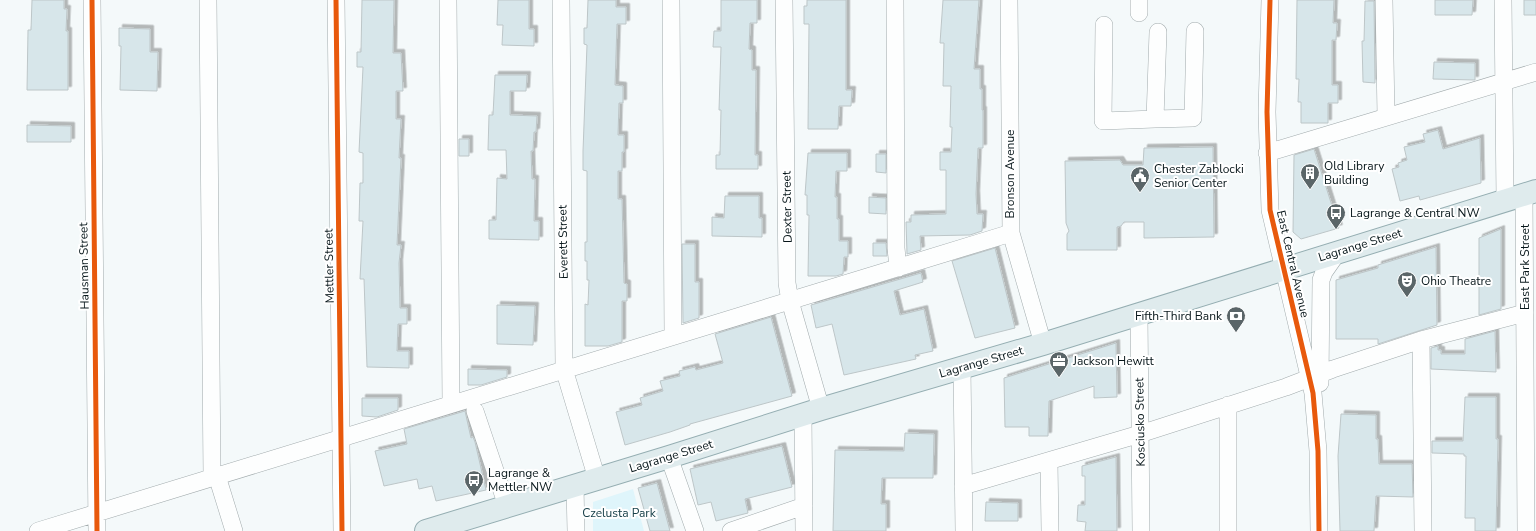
<svg xmlns="http://www.w3.org/2000/svg" width="1536" height="531" viewBox="0 0 1536 531" font-family="'Nunito Sans',sans-serif">
	<defs>
		<filter id="shadow"><feDropShadow dx="3.5" dy="-3.5" stdDeviation="0" flood-color="#0004"/></filter>
	</defs>
	<rect width="100%" height="100%" fill="#f4f9fa"/>
	<path fill="#dff5fb" d="M633 489 644 531H593V502Z"/>
	<path fill="#d7e6ea" stroke="#bdc6c8" filter="url(#shadow)" d="M32 0H64V9H67L66 31H68V90H27L28 30H31Z
		M362 0H394L393 53H401L403 91H396V119H401L399 158H401L397 245H401L399 263 400 308H407V324H398L397 351H409V368L367 367 364 279H360L363 221H359L360 183H363V153L359 152 363 67H357V52H361Z
		M498 0H529V29H534V46L502 45 503 25H497Z
		M588 0H616V7H626V24H617L615 85 623 86V103H619L618 135H624V152H622V171H618V199H622L624 283 627 284V301H622V342L608 346H585V304L588 305 589 280H587V261H585V242H587V171L583 170V151L587 45 584 44V28H587Z
		M721 0H757V23H750L749 49 752 50V70H756L755 155H758V169H716V155H720L721 110H719L721 47H713L714 31H721Z
		M807 0H846V90H852L851 106H839L838 129H808L809 24H804V6H807Z
		M943 0H979L974 69H980V89H982V110H983V148H978L976 194 977 214H983L982 231 970 235 920 236 921 250 907 254 906 222H911V215L946 214V170H940V152H951L952 127H950L951 86H943L944 43H940Z
		M1297 0H1334L1333 23H1337L1336 40H1332V85H1338V103H1328V123H1301V102H1298L1299 79H1296Z
		M1435 0H1473L1472 15H1435Z
		M1524 0H1536V15H1524Z
		M1365 1H1374L1375 83 1363 82 1362 41H1364Z
		M119 28 150 29V52H158L157 91 120 90 121 46H119Z
		M1434 62 1475 63V80L1433 79Z
		M495 75H527L526 91H510V115L537 116 536 132H534L533 151H531L532 179H535L534 221H539V240L489 239V220H496L497 178 507 179 506 150H488L489 115H493Z
		M27 125 71 126V142H27Z
		M1438 130 1443 149 1480 138 1481 183 1420 200 1419 196 1400 201 1392 169 1399 167 1398 163 1407 160 1404 147 1425 142 1423 134Z
		M459 139H469V156H459Z
		M1213 147 1214 237 1144 238V222H1124L1121 226 1117 227V250H1067V234L1069 231 1066 223 1065 161 1120 160 1123 165H1143L1144 148Z
		M1314 149 1339 228 1301 239 1293 232 1294 155Z
		M808 153H847V171H836L835 197H837V219H839V241H848V257H844L843 274 836 276H808L809 215H807V195H805Z
		M876 154H886V173L876 172Z
		M725 196H759V218H762V237L712 236V217L724 218Z
		M869 197 886 198V214L869 213Z
		M1501 229V309L1479 315V238Z
		M873 243H886L887 256H873Z
		M682 244H695V282H699V318L683 323Z
		M1436 247 1437 325 1378 344V339H1336V280L1378 268V265Z
		M995 248 1015 328 975 338 952 261Z
		M921 273 923 282 894 291 900 315 924 309 933 351 915 355 916 359 844 375 832 324 816 328 811 305Z
		M497 305 535 306 533 345 497 344Z
		M771 317 792 396 690 424V425L670 432 625 445 616 412 642 405 640 398 663 391 660 381 680 376 679 371 695 367 696 370 723 363 715 334Z
		M1495 331 1496 372 1431 369V348L1438 346V350H1441V354H1465V339Z
		M1116 343 1117 397 1094 398V386L1049 401 1048 436H1029V427H1005L1004 378Z
		M468 369 507 370V377L481 385H468Z
		M1465 397H1496V439H1498L1496 531H1475V518H1465L1466 456H1464V454L1432 453V441H1463Z
		M362 398H398V410L377 417 362 416Z
		M465 411 471 438 473 437 475 442 486 490 436 501 432 486 419 489 417 479 384 486 375 451 407 444 404 429Z
		M1341 414 1376 415V439H1378L1379 464H1412L1413 497 1376 496 1374 531H1340L1338 456Z
		M905 433 934 434 933 478H882L881 504H886V531H833L835 450 904 451Z
		M782 446 792 487 745 499 748 513 716 521 711 502 698 505 690 469Z
		M1116 457 1117 531H1085L1086 522 1077 521 1078 505H1085V476H1082V466Z
		M657 483 670 531H650L638 488Z
		M986 502 1018 503V521H985Z"/>
	<g fill="none" stroke-linecap="round" stroke-linejoin="round">
		<g stroke="#a2abad" stroke-width="18">
			<path id="minor" d="M92 0 97 531
				M208 0 212 478
				M336 0 342 531
				M448 0 451 404
				M561 0 564 369 597 479
				M671 0 673 336
				M784 0 787 283 790 301 821 409
				M895 0 896 248 898 268
				M1009 0 1011 233 1043 344
				M1139 0V13
				M1270 0 1267 112 1270 210 1313 393 1318 451 1319 531
				M1384 0 1386 116
				M1503 0 1505 200
				M1104 25 1103 121 1155 119 1158 32
				M1155 119 1193 118 1195 31
				M1267 153 1536 72
				M1524 194 1526 531
				M1139 314 1141 531
				M1421 340 1423 531
				M962 367 964 531
				M1320 383 1321 280 1324 272 1338 252
				M1228 405V531
				M475 411 507 506
				M803 414 804 531
				M669 457 695 531
				M1049 461 1050 531
				M217 476 234 531
				M575 486 576 531
				M963 486 1140 434 1286 387 1333 369 1421 340 1525 313
				M38 531 1011 233
				M731 531 804 506"/>
		</g>
		<g stroke="#95aeb2" stroke-width="24">
			<path id="major" d="M426 531 669 457 821 409 1043 344 1536 191"/>
		</g>
		<use href="#minor" stroke="#fdfefe" stroke-width="17"/>
		<use href="#major" stroke="#dfebed" stroke-width="22"/>
		<g stroke="#fff" stroke-width="8">
			<path id="cycleway" d="M92 0 97 531
				M336 0 342 531
				M1270 0 1267 112 1270 210 1313 393 1318 451 1319 531"/>
		</g>
		<use href="#cycleway" stroke="#e8590c" stroke-width="5"/>
	</g>
	<defs>
		<g id="building-pin" transform="scale(1)"><path d="M0 17L-7.5 6A9.5 9.5 0 1 1 7.5 6Z" fill="#5a6568" stroke="#fff"/><path d="M-4-6H4V6H1V3H-1V6H-4ZM-2.5-4.3h1.7v1.8h-1.7ZM.8-4.3h1.7v1.8H.8ZM-2.5-1h1.7V.8h-1.7ZM.8-1h1.7V.8H.8Z" fill="#fff"/></g>
		<g id="civic-pin" transform="scale(1)"><path d="M0 17L-7.5 6A9.5 9.5 0 1 1 7.5 6Z" fill="#5a6568" stroke="#fff"/><path d="M-.6-6.5H3V-4.5H.6V-3L4-1V1h2V6H-6V1h2V-1L-.6-3ZM-1.2 2.5V6h2.4V2.5Z" fill="#fff"/></g>
		<g id="bus-pin" transform="scale(1)"><path d="M0 17L-7.5 6A9.5 9.5 0 1 1 7.5 6Z" fill="#5a6568" stroke="#fff"/><path d="M-5-6H5V4H4V6H2V4H-2V6H-4V4H-5ZM-3.5-4V0h7V-4ZM-3.5 1.2v1.5H-2V1.2ZM2 1.2v1.5H3.5V1.2Z" fill="#fff"/></g>
		<g id="theatre-pin" transform="scale(1)"><path d="M0 17L-7.5 6A9.5 9.5 0 1 1 7.5 6Z" fill="#5a6568" stroke="#fff"/><path d="M-5-5.5Q0-4 5-5.5V0Q5 5 0 6Q-5 5-5 0ZM-3.3-2.5H-1v1.5H-3.3ZM1-2.5H3.3v1.5H1ZM-2.8 1Q0 5.5 2.8 1Z" fill="#fff"/></g>
		<g id="bank-pin" transform="scale(1)"><path d="M0 17L-7.5 6A9.5 9.5 0 1 1 7.5 6Z" fill="#5a6568" stroke="#fff"/><path d="M-6-4H6V4H-6ZM0-2.3a2.3 2.3 0 1 0 0 4.6a2.3 2.3 0 1 0 0-4.6Z" fill="#fff"/></g>
		<g id="office-pin" transform="scale(1)"><path d="M0 17L-7.5 6A9.5 9.5 0 1 1 7.5 6Z" fill="#5a6568" stroke="#fff"/><path d="M-6-3h4V-5.5h4V-3h4V5H-6ZM-1-4.5V-3h2v-1.5ZM-6 0V1H6V0Z" fill="#fff"/></g>
	</defs>
	<g fill-rule="evenodd">
		<use href="#building-pin" x="1310" y="173"/>
		<use href="#civic-pin" x="1140" y="176"/>
		<use href="#bus-pin" x="1336" y="213"/>
		<use href="#theatre-pin" x="1407" y="281"/>
		<use href="#bank-pin" x="1236" y="316"/>
		<use href="#office-pin" x="1059" y="361"/>
		<use href="#bus-pin" x="474" y="480"/>
	</g>
	<g text-anchor="middle" stroke-width="4" stroke-linejoin="round" paint-order="stroke">
		<g font-size="12" fill="#07161a" stroke="#fff" text-anchor="start">
			<text x="1324" y="170">Old Library<tspan x="1324" dy="14">Building</tspan></text>
			<text x="1154" y="173">Chester Zablocki<tspan x="1154" dy="14">Senior Center</tspan></text>
			<text x="1350" y="217">Lagrange &amp; Central NW</text>
			<text x="1421" y="285">Ohio Theatre</text>
			<text x="1222" y="320" text-anchor="end">Fifth-Third Bank</text>
			<text x="1073" y="365">Jackson Hewitt</text>
			<text x="488" y="477">Lagrange &amp;<tspan x="488" dy="14">Mettler NW</tspan></text>
		</g>
		<g font-size="12" fill="#07161a" stroke="#fff">
			<text transform="translate(1010 174) rotate(-90)" y="4">Bronson Avenue</text>
			<text transform="translate(787 207) rotate(-91)" y="4">Dexter Street</text>
			<text transform="translate(563 242) rotate(-91)" y="4">Everett Street</text>
			<text transform="translate(1360 245) rotate(-17)" y="4">Lagrange Street</text>
			<text transform="translate(1293 264) rotate(77)" y="4">East Central Avenue</text>
			<text transform="translate(84 266) rotate(-91)" y="4">Hausman Street</text>
			<text transform="translate(329 266) rotate(-91)" y="4">Mettler Street</text>
			<text transform="translate(1525 267) rotate(-90)" y="4">East Park Street</text>
			<text transform="translate(981 362) rotate(-16)" y="4">Lagrange Street</text>
			<text transform="translate(1140 422) rotate(-91)" y="4">Kosciusko Street</text>
			<text transform="translate(671 456) rotate(-17)" y="4">Lagrange Street</text>
		</g>
		<g font-size="12" fill="#184049" stroke="#fff">
			<text x="619" y="517">Czelusta Park</text>
		</g>
	</g>
</svg>
